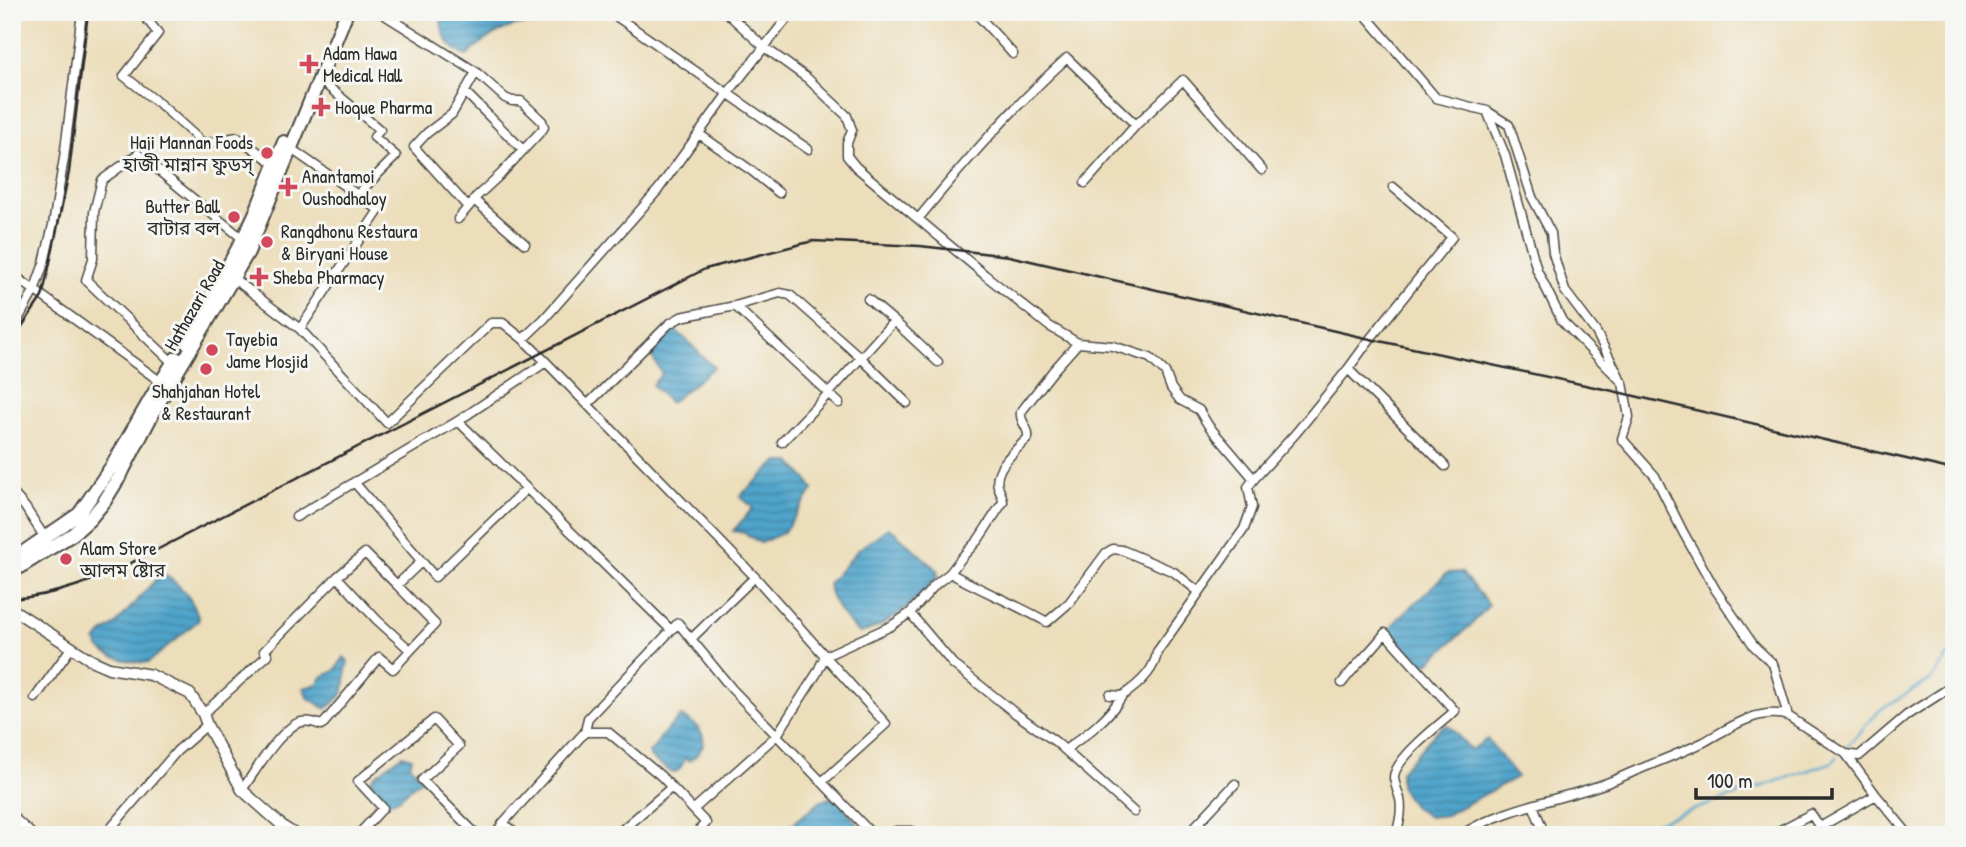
<svg xmlns="http://www.w3.org/2000/svg" width="1966" height="847" viewBox="0 0 1966 847" font-family="'Patrick Hand','Noto Sans Bengali',sans-serif">
	<defs>
		<pattern id="water-rules" width="6" height="5" patternUnits="userSpaceOnUse" patternTransform="scale(1.75)"><rect width="6" height="5" fill="#4fa4cb"/><path d="M0 2.5h6" fill="none" stroke="#4286a5"/></pattern>
	</defs>
	<rect width="100%" height="100%" fill="#f6f6f2"/>
	<filter id="ink" filterUnits="userSpaceOnUse"><feTurbulence type="fractalNoise" baseFrequency=".0143" numOctaves="2"/><feDisplacementMap in="SourceGraphic" scale="14" xChannelSelector="R" yChannelSelector="G"/><feConvolveMatrix kernelMatrix="1 2 1 2 8 2 1 2 1" color-interpolation-filters="sRGB"/></filter>
	<filter id="wash" filterUnits="userSpaceOnUse"><feTurbulence type="fractalNoise" baseFrequency=".00686" numOctaves="4" result="noise"/><feDisplacementMap in="SourceGraphic" scale="28" xChannelSelector="R" yChannelSelector="G"/><feGaussianBlur stdDeviation="1.57" result="paint"/><feColorMatrix in="noise" values="0 0 0 0 0 0 0 0 0 0 0 0 0 0 0 0 0 1.4 0 .05"/><feComposite in="paint" operator="in"/></filter>
	<g filter="url(#wash)">
		<rect width="100%" height="100%" fill="#ecdebb"/>
		<path fill="url(#water-rules)" stroke="#3d687b" stroke-width="2" d="M443 12H547V19C538 27 525 23 514 26 497 31 479 43 467 56 450 50 437 31 443 12Z
			M669 326C687 336 698 355 714 367L670 403 652 385 662 374 650 353V344Z
			M777 462H791L808 481 813 490 783 533 760 543 745 533 733 531 753 508 740 496Z
			M888 528 895 532 937 570 938 576C917 599 892 625 860 633 846 623 831 601 828 584L858 550Z
			M1461 572 1489 605 1472 624 1425 666 1410 654 1390 630 1393 624 1447 573Z
			M165 575C180 584 195 602 199 620L148 663C132 662 101 659 96 641L103 633 116 624 159 576Z
			M344 657 348 661C341 687 353 690 326 709L307 697 304 688 317 684 323 676 335 671Z
			M681 716C703 727 714 744 689 761L686 758 679 770 673 773 651 758 649 752 654 748 662 735Z
			M1448 725 1471 750 1487 739 1517 777 1446 815 1429 817 1413 806 1400 786V772L1437 731 1443 726Z
			M402 755 412 758 410 766 422 777 421 781C405 787 406 802 383 803L382 797 374 796 371 792 369 783 374 776Z
			M835 796 861 828 855 835 780 834 821 801Z"/>
		<g fill="none" stroke-linecap="round" stroke-linejoin="round">
			<path stroke="#4fa4cb" stroke-width="2.5" d="M1847 746 1881 709 1930 680 1954 649
				M1620 835 1833 762 1837 757"/>
		</g>
	</g>
	<g filter="url(#ink)">
		<g fill="none" stroke-linecap="round" stroke-linejoin="round">
			<g stroke="#484641" stroke-width="11">
				<path id="minor" d="M141 12 158 33 124 76 161 105 204 144 237 137 275 164
					M380 12 476 72 505 98 512 101H521L542 121 544 127 542 130 501 174 476 197 474 200 525 244
					M610 12 808 149
					M726 12 764 47 807 78 847 116 852 130 847 143V156L856 167 985 275 1049 326 1078 343 1113 346 1150 358 1165 372 1171 388 1180 400 1199 410 1208 425 1254 479
					M975 12 1013 54
					M1363 12 1436 98 1487 111 1509 125 1532 197 1551 233 1553 253 1565 291 1596 332 1619 376
					M319 79 380 130 374 137 396 156 357 195
					M465 92 523 150
					M1487 111 1505 155 1537 270 1562 321 1623 383 1629 417 1622 439 1655 476 1683 532 1715 589 1754 646 1773 664 1788 716
					M699 134 752 171 779 193
					M290 148 379 210 300 329
					M1085 183 1136 125
					M468 207 414 147 427 133 452 114 476 72
					M458 219 470 205
					M918 219C965 162 1012 108 1067 58L1136 125 1183 80 1262 170
					M12 274 161 382
					M233 278 300 329 387 423 491 323H503L523 339 546 362 755 577 825 656 817 673 777 735 694 809
					M868 299 894 321
					M735 306 839 403
					M12 330 34 291 44 263 53 225 64 158 82 12
					M523 339 544 319 658 190 728 93 792 12
					M173 363 86 280 93 259 94 212 102 180 138 154 243 239
					M1348 369 1370 339 1452 237 1393 187
					M588 404 669 324 681 317 735 306 780 293 790 295 860 357 907 403
					M458 421 671 630
					M782 442 829 393 894 321 938 362
					M354 482 435 577 526 489
					M12 492 25 507 45 538
					M296 517 458 421 546 362
					M950 573C982 591 1015 604 1047 622L1069 603 1106 553 1113 549 1122 550 1174 572 1199 592
					M337 577 365 553 397 585
					M910 613 953 664 1015 713 1056 742 1134 812
					M692 638 755 577
					M1342 683C1355 665 1372 651 1385 633L1455 711C1441 723 1393 760 1394 778 1395 785 1398 792 1400 799 1402 809 1400 821 1397 831L1401 835
					M1110 695 1122 696C1137 686 1155 671 1157 652L1244 529 1252 507 1248 487 1254 479 1296 433 1348 369 1445 466
					M35 698 71 648
					M203 714 268 655 264 651 337 577 377 620 410 650
					M585 732H608L661 776 706 823 698 831 702 835
					M1065 750C1087 734 1107 720 1122 696
					M822 782 886 724 825 656 891 626 910 613 936 584 950 573 963 556 978 540 1003 502C1003 495 999 492 998 486 993 468 1017 449 1028 438 1030 428 1019 422 1021 412L1053 371 1078 343
					M242 790C256 770 274 739 294 725 302 720 312 721 321 725L324 723 379 657 393 669 435 624 397 585 421 562
					M1533 805 1545 835
					M12 816 33 835
					M503 823 517 835
					M105 835 177 751 207 725
					M358 835 383 808 358 781 434 719 459 746 422 780 477 835
					M495 835 503 823 585 732 588 718 678 623 732 689 873 835
					M616 835 672 787
					M891 835 896 831H912L916 835
					M1187 835 1235 784
					M1461 835C1503 808 1554 801 1601 785 1614 781 1627 774 1640 769 1662 760 1683 752 1704 742 1729 728 1758 707 1788 716L1846 754
					M1728 835 1737 832 1745 835
					M1771 835 1811 814 1820 827 1876 795
					M1909 835 1876 795 1846 754 1859 756 1907 715 1954 685"/>
			</g>
			<g stroke="#484641" stroke-width="13">
				<path id="tertiary" d="M12 609 91 660 109 668 151 675 190 694 203 714 207 725 242 790 285 828 296 835"/>
			</g>
			<g stroke="#484641" stroke-width="16">
				<path id="trunk" d="M186 342 243 239 255 214 284 142
					M12 560 79 514 112 466 154 393 176 358
					M12 572 73 534 90 519 104 502 120 476 155 409 219 302 248 252 347 12"/>
			</g>
			<use href="#minor" stroke="#fff" stroke-width="8"/>
			<use href="#tertiary" stroke="#fff" stroke-width="10"/>
			<use href="#trunk" stroke="#fff" stroke-width="12"/>
			<path stroke="#2b2b2b" stroke-width="2.5" d="M12 341 42 297 48 272 69 172 88 12
				M12 599C59 595 93 581 135 561L705 269 813 241 920 246 1009 256 1370 339 1613 391 1954 470"/>
		</g>
	</g>
	<g fill="#d1495b" stroke="#f6f6f2" stroke-width="2.5">
		<path d="M305.5 53.5h7v7h7v7h-7v7h-7v-7h-7v-7h7z"/>
		<path d="M317.5 96.5h7v7h7v7h-7v7h-7v-7h-7v-7h7z"/>
		<circle cx="267" cy="153" r="7"/>
		<path d="M284.5 176.5h7v7h7v7h-7v7h-7v-7h-7v-7h7z"/>
		<circle cx="234" cy="217" r="7"/>
		<circle cx="267" cy="242" r="7"/>
		<path d="M255.5 266.5h7v7h7v7h-7v7h-7v-7h-7v-7h7z"/>
		<circle cx="212" cy="350" r="7"/>
		<circle cx="206" cy="369" r="7"/>
		<circle cx="66" cy="559" r="7"/>
	</g>
	<g text-anchor="middle" stroke-width="6" stroke-linejoin="round" paint-order="stroke">
		<g font-size="19" fill="#2b2b2b" stroke="#f6f6f2" text-anchor="start">
			<text x="323" y="60">Adam Hawa<tspan x="323" dy="22">Medical Hall</tspan></text>
			<text x="335" y="114">Hoque Pharma</text>
			<text x="253" y="149" text-anchor="end">Haji Mannan Foods<tspan x="253" dy="22">হাজী মান্নান ফুডস্</tspan></text>
			<text x="302" y="183">Anantamoi<tspan x="302" dy="22">Oushodhaloy</tspan></text>
			<text x="220" y="213" text-anchor="end">Butter Ball<tspan x="220" dy="22">বাটার বল</tspan></text>
			<text x="281" y="238">Rangdhonu Restaura<tspan x="281" dy="22">&amp; Biryani House</tspan></text>
			<text x="273" y="284">Sheba Pharmacy</text>
			<text x="226" y="346">Tayebia<tspan x="226" dy="22">Jame Mosjid</tspan></text>
			<text x="206" y="398" text-anchor="middle">Shahjahan Hotel<tspan x="206" dy="22">&amp; Restaurant</tspan></text>
			<text x="80" y="555">Alam Store<tspan x="80" dy="22">আলম ষ্টোর</tspan></text>
		</g>
		<g font-size="19" fill="#2b2b2b" stroke="#f6f6f2">
			<text transform="translate(194 305) rotate(-60)" y="7">Hathazari Road</text>
		</g>
	</g>
	<rect width="1966" height="847" fill="none" stroke="#f6f6f2" stroke-width="42"/>
	<path d="M1696 788v10h136v-10" fill="none" stroke="#2b2b2b" stroke-width="3.5"/>
	<text x="1707" y="788" font-size="21" fill="#2b2b2b" stroke="#f6f6f2" stroke-width="5" paint-order="stroke">100 m</text>
</svg>
